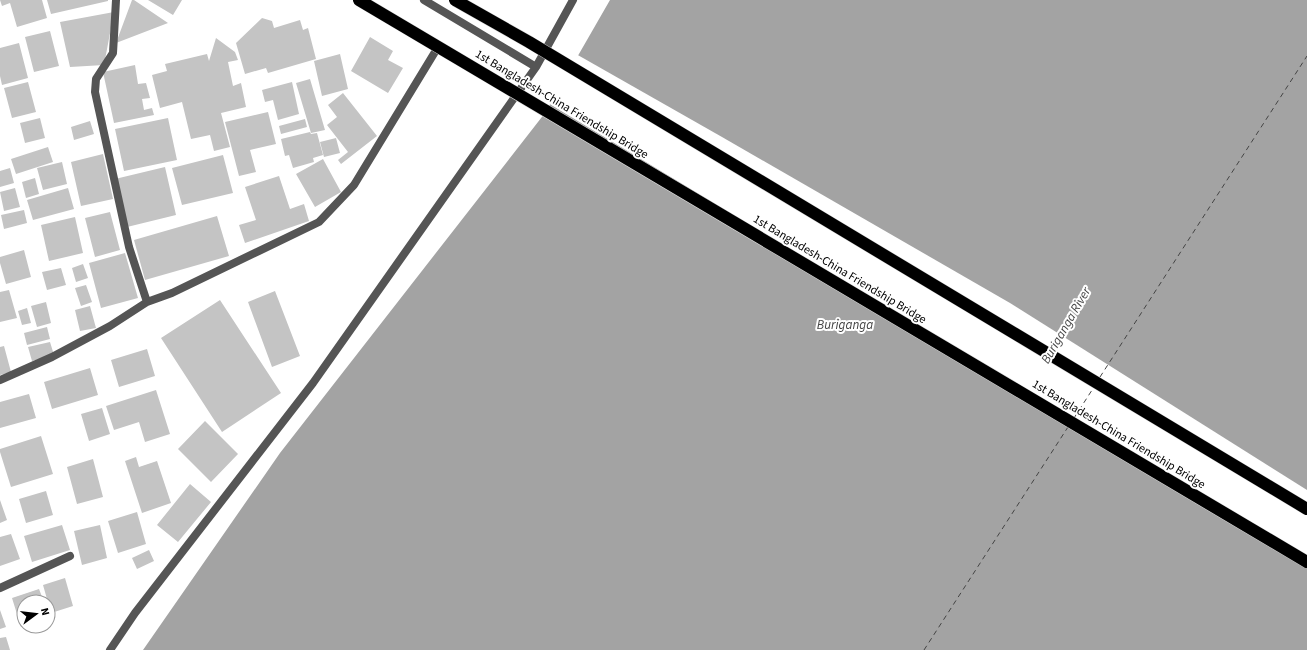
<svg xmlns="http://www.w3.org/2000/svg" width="1307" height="650" viewBox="0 0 1307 650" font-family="'Source Sans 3',sans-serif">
	<rect width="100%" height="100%" fill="#fff"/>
	<path fill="#a3a3a3" d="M610 0H1307V650H143L280 453 545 113Z"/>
	<path fill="#fff" d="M576 54 722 137 1010 303 1307 490V561L548 103Z"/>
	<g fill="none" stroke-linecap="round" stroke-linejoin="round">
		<path stroke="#444" stroke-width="1" stroke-dasharray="5 4" stroke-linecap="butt" d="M1100 377 1307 56
			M1074 418 1094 387
			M924 650 1068 427"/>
	</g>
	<path fill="#c4c4c4" d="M0 0H42L47 18 17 27 10 3 2 6Z
		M47 0H108V1L51 14Z
		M132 0H134L168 23 116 43Z
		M148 0H182L173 15Z
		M114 12 104 65 70 67 60 22Z
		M262 18 272 21 274 28 300 20 303 30 308 28 316 59 268 73 266 68 245 74 236 43Z
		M50 31 59 66 34 72 25 37Z
		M370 37 393 51 388 60 403 68 388 93 351 71Z
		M216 38 235 52 238 60 228 62 233 86 241 83 246 107 221 113 230 147 214 151 210 135 191 139 182 102 160 108 152 75 167 71 165 64 207 54 209 61Z
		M19 43 28 78 2 85 0 76V48Z
		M340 54 348 89 322 96 314 61Z
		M135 65 138 84 146 83 150 98 142 99 144 110 152 108 154 115 114 123 103 72Z
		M310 79 325 130 311 133 296 83Z
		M28 82 36 112 12 118 4 88Z
		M292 82 299 114 278 120 273 100 265 102 262 90Z
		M343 93 377 136 341 164 338 160 348 152 327 125 337 117 328 105Z
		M268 112 276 144 250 150 256 172 239 176 225 122Z
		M40 118 45 138 25 143 20 123Z
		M168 118 177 160 124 171 115 129Z
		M305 119 307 127 281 134 279 126Z
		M90 121 94 134 74 140 71 127Z
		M310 132 311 134 317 133 323 155 313 158 314 162 293 168 289 155 285 156 281 139Z
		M336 138 340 153 324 157 320 142Z
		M48 147 53 162 16 174 11 159Z
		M103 154 113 199 81 206 71 162Z
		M223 155 233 193 182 205 172 168Z
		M323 159 341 192 315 207 296 174Z
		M62 162 67 184 43 190 37 168Z
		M165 167 176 215 127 227 115 179Z
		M10 168 14 183 0 187V171Z
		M279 176 290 209 304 204 309 221 245 243 239 225 256 220 245 187Z
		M35 178 39 194 26 198 22 182Z
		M15 188 20 207 4 211 0 192Z
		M68 188 74 209 33 220 27 200Z
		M24 210 27 223 4 229 1 215Z
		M110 212 120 250 95 257 85 218Z
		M217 216 229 256 145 280 134 240Z
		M75 217 83 253 49 261 41 225Z
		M24 250 31 277 6 284 0 263V257Z
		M125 253 138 298 101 308 89 263Z
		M83 264 88 278 76 282 72 268Z
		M61 268 66 285 47 290 42 272Z
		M86 285 92 302 81 306 75 288Z
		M9 290 17 318 0 322V292Z
		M275 291 300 356 272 367 248 302Z
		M220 300 281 393 222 432 161 338Z
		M46 302 51 323 37 327 31 306Z
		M90 306 96 328 80 331 75 310Z
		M27 308 31 323 22 325 18 311Z
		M47 327 50 339 27 345 24 333Z
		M50 342 54 355 32 361 28 347Z
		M4 346 11 372 0 375V347Z
		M147 349 155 376 119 387 111 360Z
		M90 368 98 395 52 409 44 382Z
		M156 390 170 434 145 442 139 422 114 430 106 406Z
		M29 394 36 418 0 428V402Z
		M102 408 110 434 89 441 81 414Z
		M205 421 238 454 211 482 178 449Z
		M41 436 53 474 11 487 0 452V449Z
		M136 457 139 467 157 461 171 503 142 513 125 461Z
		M93 459 103 497 77 504 67 467Z
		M190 484 211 502 178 542 157 525Z
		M46 491 53 515 26 523 19 499Z
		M0 500 7 520 0 523Z
		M137 512 146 544 118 553 108 521Z
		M62 525 70 550 32 562 24 536Z
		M100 525 107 558 82 565 74 531Z
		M11 534 20 559 0 566V537Z
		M149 550 154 561 137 569 132 558Z
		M65 578 73 606 51 613 43 585Z
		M39 589 44 602H24V626L21 627 12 598Z
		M0 610 6 627 0 629Z
		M6 637 10 650H0V638Z"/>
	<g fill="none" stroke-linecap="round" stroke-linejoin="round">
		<path stroke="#555" stroke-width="8" d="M116 0 113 53 96 79 95 92 129 247 147 302
			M424 0 536 67
			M0 380 52 357 110 326 147 302 172 293 319 222 354 185 438 47
			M0 588 70 556
			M110 650 135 613 313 383 536 67 573 0"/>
		<g stroke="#dbdbdb" stroke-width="13" stroke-linecap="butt">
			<path id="highway-bridge" d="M359 0 1307 562
				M455 0 529 42 1307 509"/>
		</g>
		<use href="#highway-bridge" stroke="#000" stroke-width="12"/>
	</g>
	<g text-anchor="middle" stroke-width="4" stroke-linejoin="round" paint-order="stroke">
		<g font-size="12" fill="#000" stroke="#fff">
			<text transform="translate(562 104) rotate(31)" y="4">1st Bangladesh-China Friendship Bridge</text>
			<text transform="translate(840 269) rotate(31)" y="4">1st Bangladesh-China Friendship Bridge</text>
			<text transform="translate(1119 434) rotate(31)" y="4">1st Bangladesh-China Friendship Bridge</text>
		</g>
		<g font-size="13" font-style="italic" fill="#444" stroke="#fff">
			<text x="845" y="329">Buriganga</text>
			<text transform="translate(1065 325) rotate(-60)" y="5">Buriganga River</text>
		</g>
	</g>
	<g transform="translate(36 614) rotate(75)"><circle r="19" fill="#ffffff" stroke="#999999"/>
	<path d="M0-3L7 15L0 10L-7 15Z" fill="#000000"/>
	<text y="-6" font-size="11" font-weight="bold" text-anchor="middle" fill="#000000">N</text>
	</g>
</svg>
